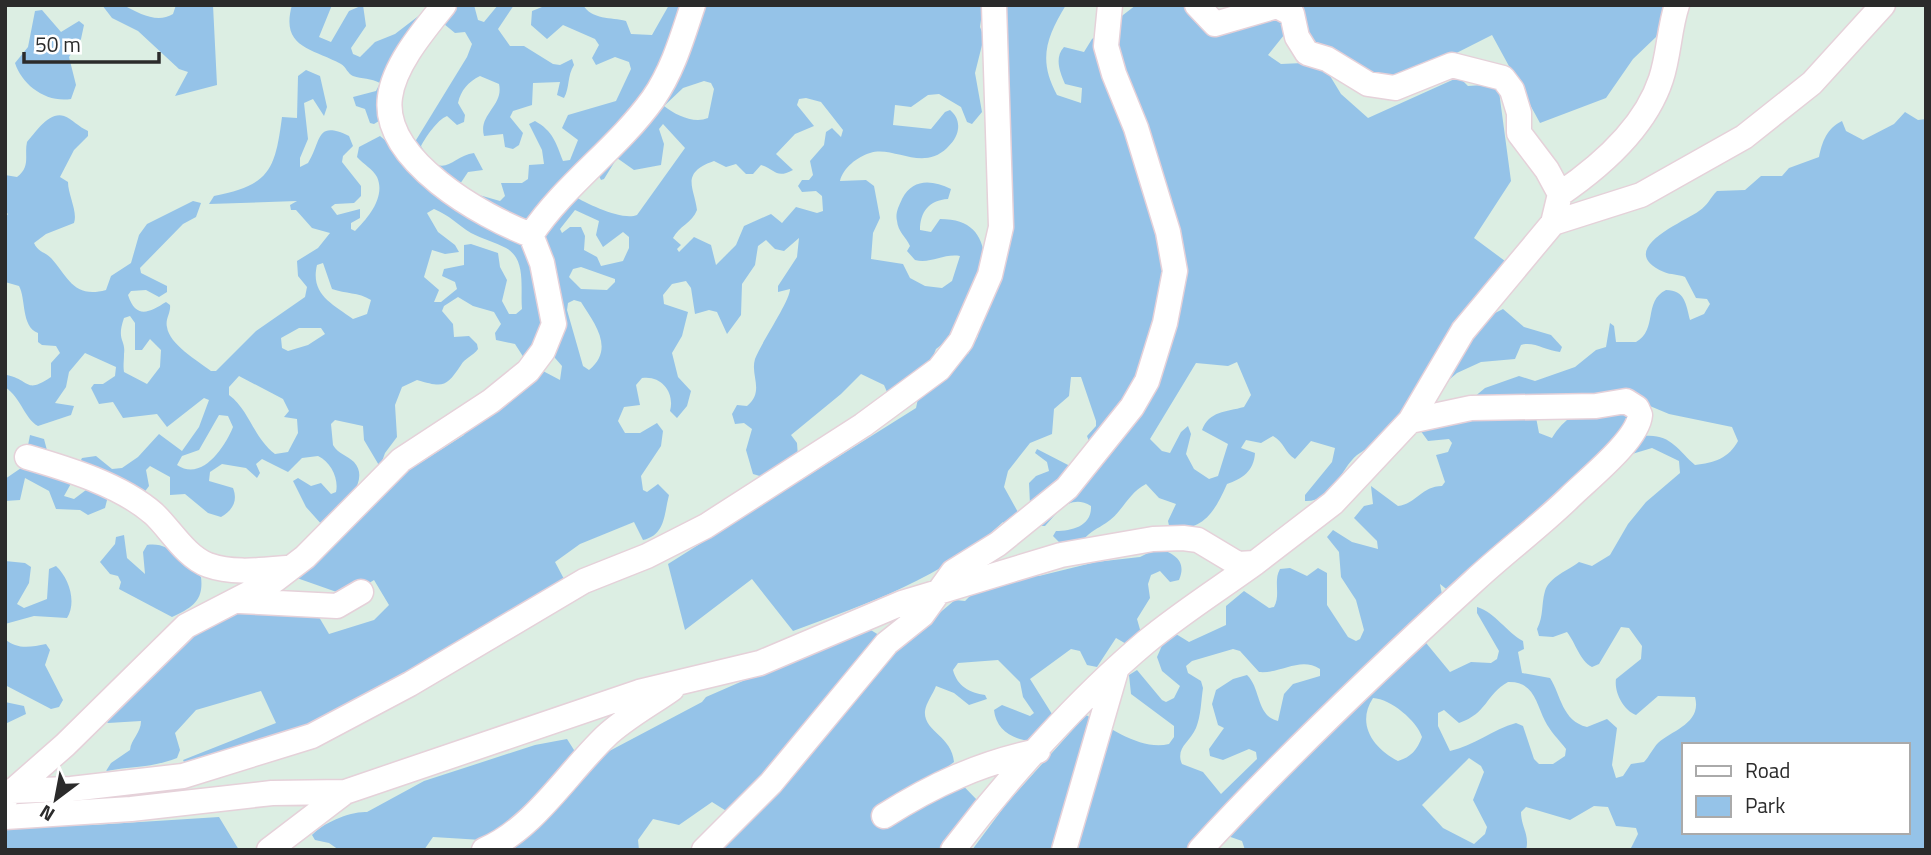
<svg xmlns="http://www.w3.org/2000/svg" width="1931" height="855" viewBox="0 0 1931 855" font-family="'Titillium Web',sans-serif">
	<rect width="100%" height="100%" fill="#dceee3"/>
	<path fill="#95c3e8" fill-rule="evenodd" d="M102 5C109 5 119 4 125 6 139 13 157 24 173 14L176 5H213L217 85 175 96 188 72 179 69 138 31 112 18Z
		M292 5H332L319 37 331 42 349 11 363 5 366 26 351 48 353 54 360 57 375 42 395 34 425 11 453 5H474L478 20 484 22 498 5H514L498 29 510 46H524L553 64 560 65 572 59 574 65C567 76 570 87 564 98L557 95 560 82 533 83 532 105 513 111 510 117 523 133 519 145 513 149 505 147 503 134 484 136C478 114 504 106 499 84L480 76C468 82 461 90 458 103L465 115 464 122 457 125 447 116C437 120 426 137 421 146 442 184 451 156 474 153L483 170 468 172 460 184 472 193 500 201 505 196 501 183H522L528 179 529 165 544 164 542 150 529 124 535 121C553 131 556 143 563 161L570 160 578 140 562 128 568 115 616 101 631 69 629 62 615 57 596 65 592 58 599 45 595 39 563 25 547 39 531 25 532 11 547 5H583C592 20 611 17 626 21L631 34 652 35 669 5H983L980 27 984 37 975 73 982 112 972 124 967 122 961 107 939 94 928 95 911 107 895 105 893 125 931 129 945 112 950 110C956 115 959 121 958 129 957 137 952 143 947 148 922 172 893 145 870 153 857 157 843 168 840 181L866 180 874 186 880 218 873 233 871 259 903 264 910 278 925 286 942 288 952 281 960 256C944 253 931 264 915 260L907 251 910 246C906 237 898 232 897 221 895 213 899 206 902 199 913 178 932 180 951 189L948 199C929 200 920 212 920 230L931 232 940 219C987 219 986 254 986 291L1002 5H1066C1046 38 1038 60 1057 95L1081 103 1082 88 1065 84C1060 72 1054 58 1064 47L1084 52 1092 39 1136 5H1186L1213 28 1264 5H1672L1656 37 1633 59 1606 98 1540 123 1492 35 1407 78 1366 80 1288 30 1268 55 1281 64 1303 63 1327 71 1341 94 1368 118 1459 77 1468 86 1498 84 1511 181 1474 238 1505 261 1478 304 1493 314 1503 309 1524 327 1551 335 1562 347 1560 352C1546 351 1534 341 1521 345L1515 359 1481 362 1457 373 1444 384 1436 400 1438 405 1473 398 1485 388 1519 376 1535 381 1575 367 1596 350 1606 347 1610 323 1614 326 1616 342H1636C1658 330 1643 301 1666 290 1685 290 1686 304 1690 320L1704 314 1710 304 1707 299 1696 298 1685 277C1678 274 1671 275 1664 272 1613 250 1684 222 1699 211 1708 205 1710 198 1717 191L1745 190 1761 176H1782L1789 168 1819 157C1822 142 1827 128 1842 121L1846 131 1863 140 1894 124 1905 112 1918 120 1926 119V850H1630L1638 834 1636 828 1616 826 1608 807 1594 806 1570 820 1526 807 1521 812C1521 827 1530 835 1526 850H1245L1242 841 1225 835 1192 850H972L1007 803 1086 715C1111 728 1142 751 1169 744L1174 737V726L1131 694 1129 675 1137 670 1162 700 1166 702 1174 698 1180 686 1162 671 1157 657 1167 634H1176L1189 642 1226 625V606L1244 591 1269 608 1274 607C1281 595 1273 581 1280 569L1290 568 1307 576 1318 568 1327 573V605L1348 637 1356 641 1360 639 1364 630 1356 600 1341 577 1339 552 1327 537 1333 530 1352 542 1378 549 1377 541 1354 518 1364 506 1373 504 1371 486 1398 506C1416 504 1422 486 1442 486L1445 482 1436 455 1448 452 1452 443 1449 439 1428 441 1420 430C1400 437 1374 442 1357 455 1340 469 1334 502 1305 501V495L1332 462 1335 448 1311 441 1295 459C1285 453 1284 442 1273 436L1261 443 1246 440 1241 448 1255 453C1254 471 1242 479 1227 484 1214 513 1204 530 1170 530L1168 521 1176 504 1159 498 1146 484C1128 493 1122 513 1106 523 1097 529 1091 531 1084 539L1060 543 1053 536 1056 531C1072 531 1092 526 1091 506 1070 493 1057 513 1045 526H1040L1030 504 1029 483 1036 476 1049 471 1047 462 1035 453 1037 449 1070 466 1090 444 1087 436 1096 426V421L1081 377H1071L1069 396 1054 409 1052 434 1030 443 1008 471 1004 487 1019 514 1007 530 1003 522C943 578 869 603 793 631L752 579 685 630 668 564 916 408 919 394 964 352 968 354 978 336 975 333 952 337 936 349 932 359 890 399 884 385 861 374 841 394 791 435 797 443 798 458 767 478 753 474 746 450 752 429 744 423 735 424 732 414 737 405 747 406C765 391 750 376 755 359 761 343 790 301 790 289L778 292V286L797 257 799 238 784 251 775 249 766 240 758 246 755 265 742 284 741 315 727 334 717 312 709 310 695 314 691 288 686 281 672 284 663 295 664 304 688 312 682 336 672 353 678 377 691 391 687 406 677 418 670 411C675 393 662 375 642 378L636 385 640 405 624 407 618 421 625 433H640L657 423 663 431 661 446 641 476 643 490 647 492 658 484 669 495C664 513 666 535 643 540L634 522 580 544 555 562 564 579 467 640 309 728 187 768 183 760 276 723 261 691 196 710 175 733 180 750 177 758C151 768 133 766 106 771L111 763 130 750C131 739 141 733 141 721L108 723 100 716 171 647 234 613 242 614 257 608 316 612 329 634 374 620 389 605 374 580 348 596 294 577 400 476 464 435 465 425 543 371 560 380 562 366 555 358 550 344 524 358 515 344 496 340 495 333 501 324 494 312 473 306 458 297 444 306 442 311 453 324 454 337 469 336 477 344 478 349C473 356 465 358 461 365 446 387 444 388 417 380L402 387 395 405 397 437 385 453 380 467 364 440 363 426 335 420 331 424 333 445C338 454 347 455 354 462 373 483 336 512 323 526L306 507 293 481 298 478 311 486 321 483 331 494 336 492C339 479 331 462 318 456L302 458 288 472 262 459 256 464 260 473 257 478 246 468 222 464 210 472 209 481 233 488C238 501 233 510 221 517L208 513 185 494 170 495V477L150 466 146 470 149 486 140 498 108 496 105 508 88 515 80 510 56 509 49 491 25 478 20 500 5 501V479L24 466 30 435 44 439 48 454 73 480 64 496 74 499 90 487 80 462 82 458 96 456 112 469 122 468 138 457 159 434 182 451 199 427 209 400 204 398 167 427 157 414 123 418 113 402 99 404 91 388 94 384H103L115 376 116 367 85 353 69 372 66 387 55 403 74 406 71 415 38 426C24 418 22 399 5 387L7 375C32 381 25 394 51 377V363L60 353 56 346 42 345 38 342V333C21 327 26 298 19 286L5 282V218L8 214 5 211V175L17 177C31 167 24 155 27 142 35 133 49 111 64 116 72 119 79 127 88 131V136L74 150 60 177 68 182C68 195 78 212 74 223L46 234 34 243C38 252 45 252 51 258 68 277 74 299 106 290L111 276 131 263 139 235 147 224 193 201 201 203 196 217 183 224 140 268 141 273 167 286V292L159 297 146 290 131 291 128 295C136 320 150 312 166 302L170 305C171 313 165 319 167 327 169 344 198 361 211 371H216L256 331 305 297 307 287 298 276 297 261 318 248 330 233 312 228 296 210H291L290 205 297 201 209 204 214 196C270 185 275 170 282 117L297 118 298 76 306 70 320 76 327 107 324 116 313 99 304 103 308 139 300 158V167L308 163C322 141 315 120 349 136L353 146 343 156 342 162 361 186V196L354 203 335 204 331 207 337 215 360 209V218L351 223V229L355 231C368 218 386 197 377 177 373 169 363 164 357 157L359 147 380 136 403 155 413 145 467 57 472 44 465 32 455 33 444 24 434 35 382 119 374 124 370 123 365 109 356 106 353 97 376 91 380 83C371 78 362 79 353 76 348 74 346 67 341 64 312 48 280 48 292 5ZM704 81 711 83 714 89 708 118C694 124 675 115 664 106L683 88ZM806 98 821 102 843 130 841 137 832 128 826 132 824 145 810 161 813 175 809 180H802L798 186 802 192 816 191 822 196 823 211 817 213 796 207 782 223 771 214 744 226 736 245 716 265 711 245 694 237 679 252 677 249 681 245 673 238C679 226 692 223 697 210 694 187 680 173 714 161L726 167 736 164 746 174H753L761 165C776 170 776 179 793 170L776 154 795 134 814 126 797 105 799 99ZM663 124 685 148 637 215C623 221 587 204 574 196L544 230 540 204 548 195 598 174 601 180 604 179 617 158 634 170 661 165 664 144 659 129ZM434 209C449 215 458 225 471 233 482 239 495 242 506 248 527 259 520 290 522 309L516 314H509L502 301 507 280 500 267 498 253 471 244 464 245V265L444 269 442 276 455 282 457 289 441 302H434L439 290 424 277 432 250 445 254 459 252 455 245 438 232 427 213ZM575 210 599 221 596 235 603 247 623 232 629 237V248L623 261 601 266 597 257 584 250 585 236 581 227H570L562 233 560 229ZM323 263 332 289C346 294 358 292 371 300L367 314 353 319C332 304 310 294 317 265ZM581 267 615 279V282L607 290 581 289 569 277 573 269ZM574 300 581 302C595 324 615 349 589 370L583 366 567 310 568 303ZM130 316 135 323V350H142L150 339 161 350 160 367 147 384 124 372C123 364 124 362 124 354 126 339 116 341 124 318ZM299 328H321L325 334 308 345 288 351 282 348 281 338ZM1237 362 1251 395 1244 407C1226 412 1209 411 1202 430L1228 444 1218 476 1209 479 1194 469 1186 454 1191 434 1188 426 1181 432 1170 453 1162 451 1150 439 1196 363 1228 366ZM239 376 283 399 289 411 284 417 297 419 298 433 288 452 275 454C253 437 250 411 229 395V387ZM1638 401 1669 414 1732 427 1738 441C1729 458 1714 463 1695 465 1677 449 1670 433 1643 436L1616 468 1632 454 1652 448 1679 461 1680 473 1646 502 1628 524 1610 555 1592 566 1579 562C1569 570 1549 577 1545 591 1541 605 1544 615 1537 629L1539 636 1553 637 1567 632C1575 642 1580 661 1592 667L1599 664 1621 627 1629 628 1642 646 1641 659 1616 679C1614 692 1623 710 1636 715L1658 696 1695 697C1702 723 1673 730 1658 743 1653 748 1649 757 1644 762L1631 764 1623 776 1616 778 1612 765 1617 728 1607 719 1587 727C1562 721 1561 695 1550 678L1522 673 1518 652 1524 649 1523 641C1506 632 1496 613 1477 607V613L1499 651 1497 659 1491 663 1471 662 1450 672 1422 638 1445 610 1440 584 1450 592 1614 445 1630 419C1599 398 1571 408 1552 438L1539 433 1535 412ZM219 415 228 416 233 427C225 447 202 482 177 465L182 456 199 450ZM1233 649 1240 651 1259 672C1281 674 1300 656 1320 669V676L1293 684 1284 694 1278 721C1256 716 1261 688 1247 675L1233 679 1216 690 1212 704 1218 725 1224 728 1209 749 1210 756 1223 760 1249 749 1256 752 1257 759 1221 794 1203 772 1182 764C1175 748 1190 742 1196 728 1201 716 1201 701 1203 688L1201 681 1188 673 1186 666 1192 661ZM1508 682C1534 681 1536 703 1545 721 1550 731 1559 740 1566 749L1565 756 1553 764H1539L1534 759 1523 726 1516 723C1493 729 1474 746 1450 751L1438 726V713L1444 710 1459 723C1488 713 1485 695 1508 682ZM1373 698C1391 699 1417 721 1422 737 1417 750 1411 757 1398 761 1373 748 1356 724 1373 698ZM1684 745H1908V832H1684ZM1469 758 1481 766 1484 772 1473 800 1487 827 1485 834 1474 844 1443 828 1422 805Z
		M42 10 61 32 79 21 84 25 81 39 69 57 76 85 71 99C46 103 22 85 15 63L28 47 35 11Z
		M124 535 127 558 145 574 143 552 147 545C170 541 187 563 201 577 204 601 192 608 172 617L119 589 121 582 118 576 110 574 100 562 115 544 116 537Z
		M1158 548C1175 554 1187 561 1179 580L1170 582 1160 571 1151 575 1148 584 1150 598 1137 619 1141 633 1128 645 1116 638 1097 667 1087 665 1080 651 1071 649 1030 679 1052 714 1032 741C1013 740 996 730 994 710L1002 705 1030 716 1034 713 1023 697 1020 682 998 660 958 663 953 670C957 686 970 693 985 695L987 699 969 705 954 693 936 686C933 694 926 703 925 711 923 731 952 736 954 762L946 768 978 801 940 850H715L894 651 955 600 965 601 975 591 1023 576H1039L1096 562 1140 557Z
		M5 561 25 563 31 567 29 583 17 604 24 608 47 599 49 569 56 566C69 578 77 602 67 618L34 616 5 624Z
		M866 627 882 637 820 717 728 812 712 802 679 825 653 819 638 840 639 850H501L482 840 433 837 424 850H339L329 843 315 840 312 835C323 823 350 811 367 812L424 781 535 745 567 739 581 761 598 757 702 702 706 697Z
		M5 639C17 650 31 647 46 644L50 650 45 665 63 700 59 707 51 709 5 685Z
		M5 702 24 706 26 714 5 724Z
		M219 817 239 850H5V828L17 826 93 825Z"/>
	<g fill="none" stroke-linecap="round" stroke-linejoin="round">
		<g stroke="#e5d1d9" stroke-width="27">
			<path id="minor" d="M1197 5 1215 24 1277 6 1292 14 1297 37 1307 53 1327 59 1368 84 1395 88 1452 65 1503 78 1512 90 1519 113V133L1547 170 1560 194 1553 223
				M1560 194C1601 166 1645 128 1661 79 1669 55 1669 29 1677 5
				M531 235C565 184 617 149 653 99 673 70 682 38 693 5
				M27 457C68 469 121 485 154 514 170 529 186 557 208 565 233 574 261 570 287 568
				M240 601 337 606 361 592
				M11 791 71 789 183 776 312 736 410 684 584 581 647 556 706 526 863 425 939 369 961 341 990 275 1001 227 994 5
				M8 795 65 745 186 626 275 580 305 557 401 460 491 401 528 371 543 351 554 324 542 263 531 235C483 217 381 160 390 97 394 65 424 30 444 5
				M884 816C933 785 980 763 1038 751
				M5 817 131 809 272 793 345 792 639 692 760 663 902 603 1061 555 1153 539 1183 538 1198 540 1238 564 1255 563 1333 503 1410 421 1463 331 1553 223 1641 195 1744 137 1812 83 1883 5
				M269 850 345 792
				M484 850C534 829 567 773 606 736 625 718 651 704 672 689
				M704 850 771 783 887 643 922 615 953 572 998 544 1067 488 1132 407 1147 381 1165 323 1175 271 1168 232 1136 128 1114 74 1106 46 1110 5
				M953 850C1007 779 1078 699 1146 642 1181 613 1219 589 1255 563
				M1064 850 1116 671
				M1200 850C1286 756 1379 668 1473 582 1504 553 1538 528 1569 498 1587 480 1638 440 1640 415L1637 408 1626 401 1596 406 1471 408 1410 421"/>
		</g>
		<use href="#minor" stroke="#fff" stroke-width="24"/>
	</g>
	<rect width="1931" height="855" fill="none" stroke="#2b2b2b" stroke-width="14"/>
	<rect x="1682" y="743" width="228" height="91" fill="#ffffff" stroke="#aaaaaa" stroke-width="2"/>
	<rect x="1696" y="766" width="35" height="10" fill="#ffffff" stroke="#aaaaaa" stroke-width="2"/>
	<text x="1745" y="778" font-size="21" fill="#2b2b2b">Road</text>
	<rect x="1696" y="796" width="35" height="21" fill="#95c3e8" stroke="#aaaaaa" stroke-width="2"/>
	<text x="1745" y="813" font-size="21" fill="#2b2b2b">Park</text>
	<g transform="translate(56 799) rotate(212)" stroke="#ffffff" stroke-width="5" paint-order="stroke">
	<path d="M0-5L12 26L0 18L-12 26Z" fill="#2b2b2b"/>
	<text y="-10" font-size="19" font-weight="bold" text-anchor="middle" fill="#2b2b2b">N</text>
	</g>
	<path d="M24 52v10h135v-10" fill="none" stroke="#2b2b2b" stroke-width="3.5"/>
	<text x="35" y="52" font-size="21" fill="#2b2b2b" stroke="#ffffff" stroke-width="5" paint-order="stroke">50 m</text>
</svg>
